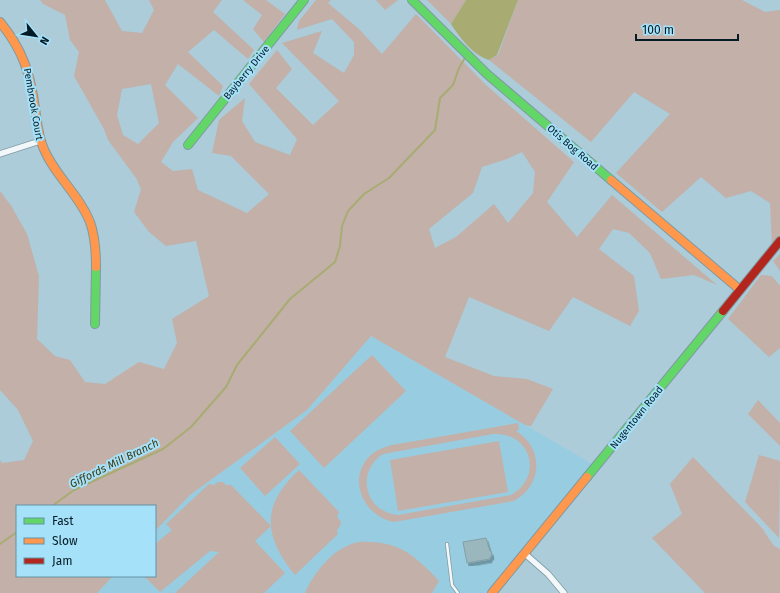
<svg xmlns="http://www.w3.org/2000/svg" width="780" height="593" viewBox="0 0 780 593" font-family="'Fira Sans',sans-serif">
	<defs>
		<filter id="shadow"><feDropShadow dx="2" dy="3.5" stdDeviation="0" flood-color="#0004"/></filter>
	</defs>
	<rect width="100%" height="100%" fill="#abccd8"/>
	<path fill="#98cde1" d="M371 336 596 466 492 593H97L113 576H155V531L190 495 307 410Z"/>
	<path fill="#c2b0a9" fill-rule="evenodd" d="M40 0H105L122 31 142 33 154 10 149 0H222L213 12 254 50 248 59 214 30 188 52 223 86 219 96 178 64 165 85 198 118 173 142 161 162 173 171 192 169 198 190 247 213 269 194 231 156 212 153 219 120 245 98 242 121 255 142 290 155 297 139 249 84 277 50 292 69 276 88 313 125 339 101 282 43 322 31 313 53 344 73 354 55V42L332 19 297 30 299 21 316 0H331L328 3 359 29 382 54 416 14 485 84 574 162 547 202 577 237 612 195 717 285 694 275 661 279 650 253 629 233 613 229 599 249 634 276 639 311 630 326 573 297 549 331 469 297 445 357 494 376 527 379 553 389 531 426 525 425 371 336 307 410 190 495 155 531V506H17V576H113L97 593H0V460L2 463 24 460 33 441 18 410 0 390V191L12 207 27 234 39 276 37 339 55 356 70 360 85 382 105 384 139 362 164 369 177 343 172 319 209 296 196 241 166 246 149 232 134 212 141 189 136 178 108 140 104 129 74 76 79 52 70 40 65 15 43 4ZM151 84 159 123 138 144 123 135 117 115 122 89ZM522 152 535 172 533 193 508 223 494 204 456 237 435 248 429 229 473 193 482 167 507 159Z
		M243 0H266L285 14 264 42 253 29 262 15Z
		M376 0H398L385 10Z
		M427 0H466L451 24Z
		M518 0H742L765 12 780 10V236L772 246 770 203 751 191 726 198 701 177 662 212 616 173 670 114 634 92 591 142 489 60 498 55Z
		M780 254V271L773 261Z
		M761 275 772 276 780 286V348L769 357 728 319Z
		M372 355 406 391 324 468 290 431Z
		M758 400 780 423V446L748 414Z
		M518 423 519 430 516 431C544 448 543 485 514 501L394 522C362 516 346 476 372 454 378 449 385 447 392 445ZM493 434C531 432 544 476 511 495L398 515C365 512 355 472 383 454Z
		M275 437 300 464 265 496 240 468Z
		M499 441 508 492 398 511 390 460Z
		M759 455 780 461 779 538 745 502Z
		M693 457 762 528 774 546 780 549V593H705L652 538 682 514 670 484Z
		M299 470 339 512 337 517 341 521 340 526 337 530 338 534 295 575C263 536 261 505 299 470Z
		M218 482H223L226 485H231L271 526 255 541 285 573 264 593H175L219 552 210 551 160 592 144 576H155V544L172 530 166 524 209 484 214 485Z
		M359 542C397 540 414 554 439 581L432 593H305C314 572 335 546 359 542Z"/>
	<path fill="#a8ac72" d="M466 0H518L497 55 489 60C474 56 459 37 451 24Z"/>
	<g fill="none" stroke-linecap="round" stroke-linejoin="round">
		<path stroke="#a8ac72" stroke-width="2" d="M52 506 74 490 163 449 191 427 226 387 237 365 290 299 335 262 340 246 342 226 348 211 364 194 389 178 435 130 440 98 453 85 459 68 466 56
			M0 544 17 532"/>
	</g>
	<path fill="#9bb7be" stroke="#839fa6" filter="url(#shadow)" d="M486 538 490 551H491L492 556 490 557V559L467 563 463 542Z"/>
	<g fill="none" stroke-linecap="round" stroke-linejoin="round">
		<g stroke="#809aa3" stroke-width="4">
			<path id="lane" d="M447 544 452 585 458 593"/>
		</g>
		<g stroke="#809aa3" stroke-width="7">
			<path id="street" d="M0 154 40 141
				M524 553 548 574 564 593"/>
		</g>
		<g stroke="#809aa3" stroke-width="10">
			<path id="fast" d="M412 0 487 74 611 180
				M188 145 304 0
				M95 324 96 267
				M587 477 723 311"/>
		</g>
		<g stroke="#809aa3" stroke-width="10">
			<path id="slow" d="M0 22C23 50 30 73 35 108 37 121 38 135 43 147 54 175 79 194 90 222 95 236 96 252 96 267
				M611 180 739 289
				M492 593 587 477"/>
		</g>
		<g stroke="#809aa3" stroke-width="10">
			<path id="jam" d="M723 311 780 241"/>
		</g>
		<use href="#lane" stroke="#f2f7f9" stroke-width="2.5"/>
		<use href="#street" stroke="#f2f7f9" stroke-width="5.5"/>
		<use href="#fast" stroke="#63d668" stroke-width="8"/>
		<use href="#slow" stroke="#ff974d" stroke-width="8"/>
		<use href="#jam" stroke="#b3261e" stroke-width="8"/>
	</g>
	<g text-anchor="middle" stroke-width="4" stroke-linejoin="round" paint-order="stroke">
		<g font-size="10" fill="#031b24" stroke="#a5e1f9">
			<text transform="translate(246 72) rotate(-51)" y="4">Bayberry Drive</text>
			<text transform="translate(34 104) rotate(80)" y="4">Pembrook Court</text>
			<text transform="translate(573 147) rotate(41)" y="4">Otis Bog Road</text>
			<text transform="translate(636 417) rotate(-51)" y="4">Nugentown Road</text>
		</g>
		<g font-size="11" font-style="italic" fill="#3d3a14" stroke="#a5e1f9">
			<text transform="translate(114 463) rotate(-26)" y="4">Giffords Mill Branch</text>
		</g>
	</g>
	<rect x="16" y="505" width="140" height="72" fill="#a5e1f9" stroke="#6492a4"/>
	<rect x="24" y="518" width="20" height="6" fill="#63d668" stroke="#6492a4"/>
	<text x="52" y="525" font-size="12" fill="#031b24">Fast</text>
	<rect x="24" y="538" width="20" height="6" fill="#ff974d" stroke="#6492a4"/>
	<text x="52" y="545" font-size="12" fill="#031b24">Slow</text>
	<rect x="24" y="558" width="20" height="6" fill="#b3261e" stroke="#6492a4"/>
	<text x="52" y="565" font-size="12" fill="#031b24">Jam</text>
	<g transform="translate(36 36) rotate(120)" stroke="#a5e1f9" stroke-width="3" paint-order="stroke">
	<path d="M0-3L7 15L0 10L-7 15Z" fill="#031b24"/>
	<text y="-6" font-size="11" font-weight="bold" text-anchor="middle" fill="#031b24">N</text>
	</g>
	<path d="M636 34v6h102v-6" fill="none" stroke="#031b24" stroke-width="2"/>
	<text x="642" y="34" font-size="12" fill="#031b24" stroke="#a5e1f9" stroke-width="3" paint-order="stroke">100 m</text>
</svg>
